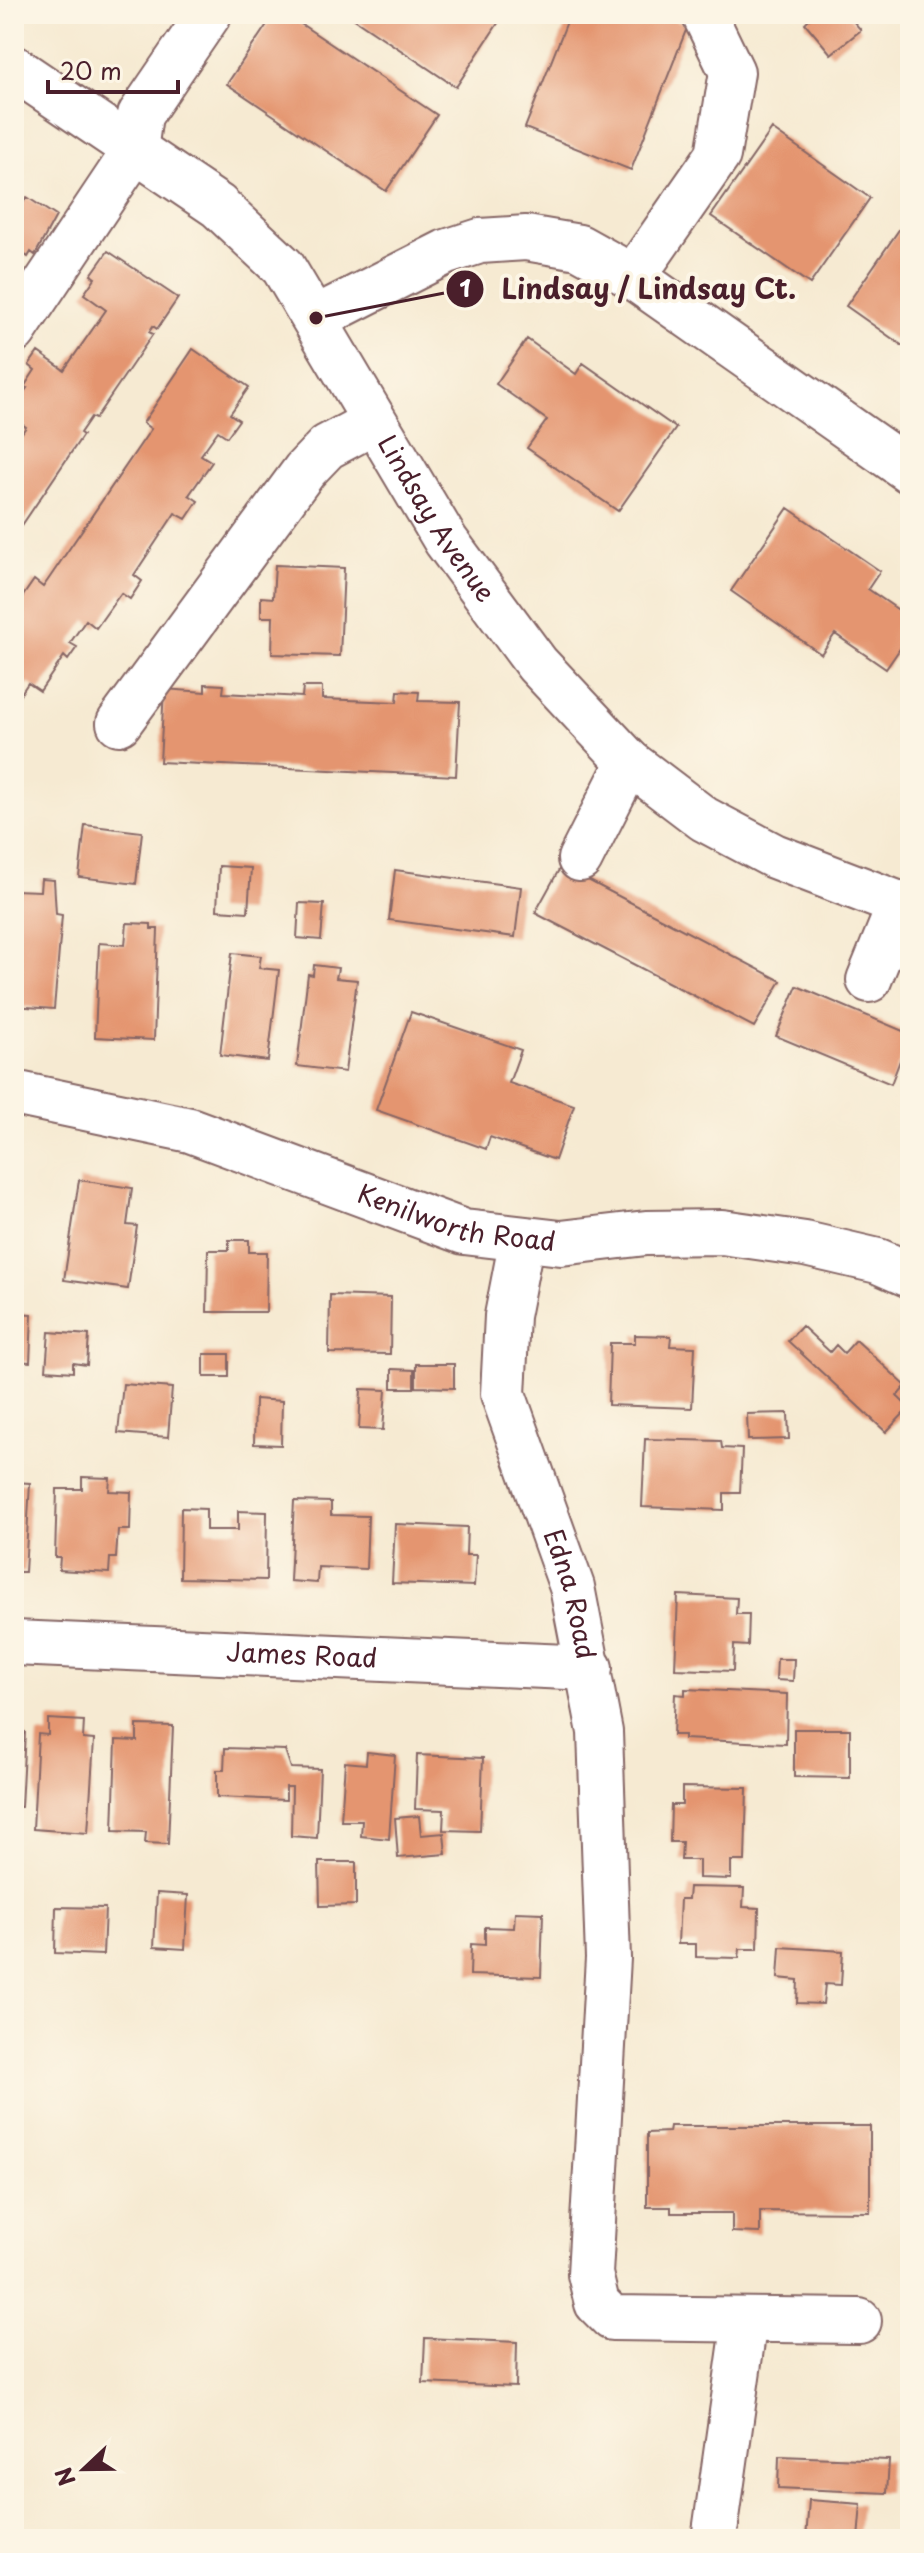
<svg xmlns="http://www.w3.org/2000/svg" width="924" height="2553" viewBox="0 0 924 2553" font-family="'Playpen Sans',sans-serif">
	<rect width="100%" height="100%" fill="#fcf5e5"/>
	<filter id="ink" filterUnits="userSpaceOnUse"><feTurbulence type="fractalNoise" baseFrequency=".0125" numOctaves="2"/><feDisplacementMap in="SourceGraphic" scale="16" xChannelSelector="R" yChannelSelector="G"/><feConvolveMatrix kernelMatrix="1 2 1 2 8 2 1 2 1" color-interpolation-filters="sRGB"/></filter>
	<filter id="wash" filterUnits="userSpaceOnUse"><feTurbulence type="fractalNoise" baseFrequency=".006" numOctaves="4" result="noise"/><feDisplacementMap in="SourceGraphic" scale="32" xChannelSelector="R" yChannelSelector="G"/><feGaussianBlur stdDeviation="1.8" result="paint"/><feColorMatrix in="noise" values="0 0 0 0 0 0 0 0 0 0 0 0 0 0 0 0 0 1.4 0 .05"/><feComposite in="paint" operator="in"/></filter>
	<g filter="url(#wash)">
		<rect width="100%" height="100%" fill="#f6ead2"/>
		<g id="blocks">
			<path fill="#e4956f" d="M274 14H286L437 115 386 191 227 84Z
				M347 14H504L456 87Z
				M570 14H659L688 25 631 170 525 128Z
				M814 14H847L861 30 831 54 805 23Z
				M772 129 870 198 810 284 711 216Z
				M27 197 56 216 35 255 31 252 28 257 14 247V202L20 206Z
				M903 224 910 229V351L846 306Z
				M108 251 178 298 157 329 153 326 149 332 153 334 95 419 91 417 80 433 83 435 14 537V444L26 427 14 418V396L19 399 27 388 24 387 35 370 29 365 38 352 64 370 106 310 84 294 95 278 91 275Z
				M527 339 576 374 583 363 676 428 618 511 527 448 547 420 496 384Z
				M193 349 249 387 230 414 239 420 227 437 218 431 201 455 212 462 189 495 198 501 186 519 175 513 134 575 142 581 130 599 121 593 96 628 86 620 70 643 77 647 68 660 64 656 40 691 28 683 16 701 14 609 34 580 43 587 48 580 151 429 143 423Z
				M788 508 880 571 868 589 910 618V634L886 669 835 634 821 654 731 591Z
				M275 565 344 568 340 656 272 654 273 617H261V597L273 598Z
				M205 684 224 685 223 693 302 697 303 687H322V699L397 702 398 691 419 692 418 701 460 702 456 776 160 762 164 689 205 692Z
				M85 825 142 832 136 884 79 877Z
				M219 866 251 868 248 912 217 910Z
				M561 866 781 981 754 1027 535 913Z
				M395 870 521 887 515 937 389 920Z
				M41 879 54 880 56 914 62 915 54 1009 14 1006V890L40 891Z
				M299 903 324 904 321 940 297 938Z
				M127 923 151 924V929H158L154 1040 95 1037 99 943 125 945Z
				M232 953 261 956 259 968 279 970 268 1061 220 1055Z
				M314 965 338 968 336 978 357 980 345 1072 297 1066 308 974 313 975Z
				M797 986 910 1034 891 1084 776 1036Z
				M411 1012 521 1050 509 1083 574 1105 555 1160 490 1137 486 1149 376 1110Z
				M79 1180 132 1188 127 1225 137 1226 128 1289 64 1280Z
				M229 1240H249V1252H267L266 1312H207L208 1250H229Z
				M330 1295 391 1297 390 1354 329 1353Z
				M14 1313 32 1314 30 1362 14 1361Z
				M802 1326 830 1352 836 1345 844 1353 856 1340 906 1386 897 1396 909 1408 886 1432 788 1341Z
				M49 1332 89 1335 87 1365 73 1363V1372L46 1370Z
				M635 1335 671 1336 670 1346 695 1347 692 1408 608 1405 610 1343H635Z
				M204 1354H229V1377H204Z
				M416 1364H454V1388L416 1387Z
				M392 1369 414 1370V1388H392Z
				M123 1384 172 1388 168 1437 118 1433Z
				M361 1389 386 1390 383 1430 359 1429Z
				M255 1399 282 1401 281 1445 254 1444Z
				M788 1413 789 1439 748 1440 747 1414Z
				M645 1439 721 1441 722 1448 742 1449 740 1493H724V1510L642 1507Z
				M82 1477 110 1478 109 1491 131 1492 130 1530H118L116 1558H110L109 1573 59 1570 60 1557H55L57 1489H82Z
				M14 1482 30 1483 25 1572H14Z
				M294 1501 331 1502V1515L368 1516 366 1569 318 1567 317 1583 290 1581Z
				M181 1508 206 1509V1530H238V1511L267 1512 266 1580 180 1578Z
				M395 1524 467 1527 466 1555H476L474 1586 392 1583Z
				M678 1595 737 1598 736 1614H749L748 1646 734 1645 733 1671 675 1669Z
				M777 1659H794L793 1681 776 1680Z
				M685 1689 787 1694 786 1744 684 1739V1735H673L675 1694 685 1695Z
				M48 1719 84 1721 83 1739 94 1740 88 1833 33 1829 38 1734 48 1735Z
				M137 1725 173 1726 168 1844 145 1843 146 1832 113 1831 116 1740 137 1741Z
				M794 1729H850V1778L794 1777Z
				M14 1731 25 1732 21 1807H14Z
				M225 1748 285 1750 291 1768 320 1769 317 1838 291 1836 292 1787H286V1800L217 1797V1770H224Z
				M367 1752 395 1755 389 1839 361 1836 362 1821H341L345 1762 366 1764Z
				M417 1755 483 1758 480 1831 443 1830 444 1810 415 1809Z
				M682 1787 747 1788 745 1861H731V1879L699 1878V1860H681L682 1842H670L671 1805H682Z
				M419 1816 421 1835 444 1833 446 1854 398 1858 395 1818Z
				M319 1862H356V1905L320 1906Z
				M689 1887 744 1888 743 1907 759 1908 758 1949H740L739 1958 696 1957V1944H678L680 1899H688Z
				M157 1893 188 1895 185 1949 154 1947Z
				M56 1907 105 1908 103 1955 55 1953Z
				M515 1912 543 1913 541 1977 470 1975 471 1944 485 1945V1927L514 1928Z
				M780 1947 843 1951 841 1985 825 1984 823 2004 797 2003 798 1980 778 1978Z
				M670 2126H870V2212L760 2211V2233L732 2232V2213H671V2207H647V2133L669 2132Z
				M14 2165H23L18 2240H14Z
				M425 2338 517 2342 516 2387 423 2383Z
				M779 2456 889 2460 887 2493 778 2488Z
				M809 2500 861 2504 858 2539H806Z"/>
		</g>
	</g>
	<g filter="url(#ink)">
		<use href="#blocks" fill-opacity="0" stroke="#866665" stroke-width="2"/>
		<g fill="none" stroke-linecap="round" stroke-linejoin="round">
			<g stroke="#866665" stroke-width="48">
				<g id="minor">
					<path id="s1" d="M14 68 218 206 283 267 446 541 537 664 629 762 704 819 774 856 910 908"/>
					<path d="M633 277 718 155 732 72 704 14"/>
					<path d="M316 318 446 252 480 241 526 238 579 247 633 277 910 471"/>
					<path d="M14 331 135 150 140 115 209 14"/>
					<path d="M119 723 305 470 327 447 374 422"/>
					<path d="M580 859 629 762"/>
					<path d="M869 980 900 904"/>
					<path id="s2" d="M14 1093 190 1130 464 1232 561 1243 646 1233 722 1232 805 1244 878 1261 910 1275"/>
					<path id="s3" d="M522 1239 507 1316 503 1394 572 1587 600 1732 608 1958 590 2274 597 2303 612 2318 859 2321"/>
					<path id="s4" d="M14 1643 590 1668"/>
					<path d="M714 2539 745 2320"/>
				</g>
			</g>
			<use href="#minor" stroke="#fff" stroke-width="44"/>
		</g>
	</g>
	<g text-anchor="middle" stroke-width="8" stroke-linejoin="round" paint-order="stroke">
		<g font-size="26" fill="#4a1f2b" stroke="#fcf5e5">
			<text dy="9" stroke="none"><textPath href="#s1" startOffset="630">Lindsay Avenue</textPath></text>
			<text dy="9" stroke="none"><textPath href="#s2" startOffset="462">Kenilworth Road</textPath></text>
			<text dy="9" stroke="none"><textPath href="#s3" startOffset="368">Edna Road</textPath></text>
			<text dy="9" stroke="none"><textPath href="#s4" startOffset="288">James Road</textPath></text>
		</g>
	</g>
	<path fill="none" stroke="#4a1f2b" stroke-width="3" d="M316 318L465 289"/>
	<g fill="#4a1f2b" stroke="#fcf5e5" stroke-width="3">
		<circle cx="316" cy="318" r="8"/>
		<circle cx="465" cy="289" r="20"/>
	</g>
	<g font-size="24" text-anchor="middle" font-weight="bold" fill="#fff">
		<text x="465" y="297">1</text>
	</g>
	<g font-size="28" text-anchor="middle" font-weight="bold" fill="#4a1f2b" stroke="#fcf5e5" stroke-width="8" stroke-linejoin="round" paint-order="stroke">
		<text x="649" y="299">Lindsay / Lindsay Ct.</text>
	</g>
	<rect width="924" height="2553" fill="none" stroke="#fcf5e5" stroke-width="48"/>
	<g transform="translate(84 2469) rotate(248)" stroke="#fcf5e5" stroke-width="6" paint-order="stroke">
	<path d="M0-6L14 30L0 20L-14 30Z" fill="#4a1f2b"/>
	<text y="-12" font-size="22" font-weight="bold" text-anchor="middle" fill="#4a1f2b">N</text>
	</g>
	<path d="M48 80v12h130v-12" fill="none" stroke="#4a1f2b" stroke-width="4"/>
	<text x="60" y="80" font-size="24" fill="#4a1f2b" stroke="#fcf5e5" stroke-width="6" paint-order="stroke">20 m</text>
</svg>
